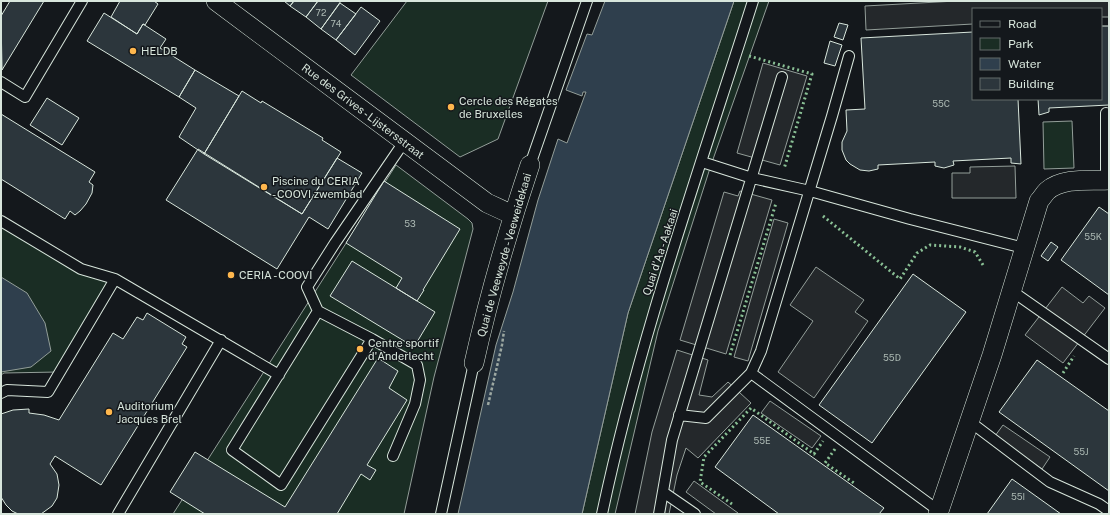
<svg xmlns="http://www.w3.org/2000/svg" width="1110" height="515" viewBox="0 0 1110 515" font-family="'Public Sans',sans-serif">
	<rect width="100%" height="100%" fill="#14181c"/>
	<path fill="#1a2d24" stroke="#939e99" d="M407 1H548L498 139 460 157 351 75Z
		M734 1H769L711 165 658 331 615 514H582L628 313Z
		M1072 121 1074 168 1044 169 1043 122Z
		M396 165 468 219 472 223 473 229 434 377 404 514H173Z
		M1 218 110 283 58 372 4 373 1 375Z"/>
	<path fill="#24282b" stroke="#939e99" d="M956 1H1109V17H1101V9H973V24L866 30 865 6Z
		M763 63 807 76 780 165 737 153Z
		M1015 166 1016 198H952V173H970V167Z
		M740 191 772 200 726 354 680 340 724 192 738 196Z
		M774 219 788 223 748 361 734 357Z
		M816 267 864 300 855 312 868 321 814 398 778 372 813 321 790 305Z
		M1062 287 1083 303 1089 296 1105 308 1063 363 1025 335Z
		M677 350 708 360 699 395 712 397 728 382 751 403 698 458 686 448 677 475 669 514H635L652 432Z
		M770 401 821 436 812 448 761 413Z
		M1003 425 1050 457 1042 469 995 436Z
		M694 481 738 513 736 514H716L686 492Z"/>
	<path fill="#2f3f4d" stroke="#939e99" d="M605 1H734L628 313 582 514H458L496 345 513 292 538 200 558 139 567 143 586 92H583L582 96 566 90 587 34 592 35Z
		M1 277 27 293 45 323 51 351 31 367 1 372Z"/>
	<path fill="#2c363c" stroke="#d8e6dc" d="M10 1H44L2 70 1 16Z
		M120 1H154L158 4 145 25 143 24 137 34 111 17Z
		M284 1H294L290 6Z
		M294 1H318L306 17 290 6Z
		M318 1H341L321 29 306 17Z
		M340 3 356 14 336 40 321 29Z
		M361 7 380 21 355 55 336 40Z
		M104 13 137 34 143 24 166 39 160 48 195 70 179 97 87 41Z
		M839 23 848 25 843 40 834 37Z
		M1101 26H1109V105L1049 108V112L1039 115 1038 99H1101Z
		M973 32V99H1018L1021 164 1011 163V158L953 161 954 165 944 168 935 166V162L878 165V169L869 171 860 170 850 164 846 160 842 150V142L847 131 846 110 865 109 861 38Z
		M830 41 842 45 835 66 824 63Z
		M195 70 239 96 204 154 179 137 196 108 179 97Z
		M242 91 261 103 262 101 323 138 322 140 341 152 302 214 204 154Z
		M47 98 79 118 62 145 30 125Z
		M1 114 95 172 89 182 93 185 92 193 86 204 80 211 75 215 70 211 65 219 1 179Z
		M198 149 302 214 337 158 362 173 328 229 309 217 277 269 166 200Z
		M384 181 460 229 423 290H424L417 301 396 288 402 278 346 243Z
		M1099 207 1109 214V295L1061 260Z
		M1051 242 1058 247 1048 261 1041 256Z
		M352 261 435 312 414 347 330 296Z
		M913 274 966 312 872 443 819 405Z
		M147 313 186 337 182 344 187 347 101 485 55 456 50 464 57 474 59 485 57 498 52 506 41 514H18L12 511 6 505 1 497V414L13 410 29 409V413L44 415 59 420 113 333 123 339 137 317 143 320Z
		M378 358 398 371 389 388 407 400 367 465 376 470 370 480 361 474 337 514H205L170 492 195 452 285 507Z
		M1037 360 1109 411V491L999 412Z
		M753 415 884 508 879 514H779L715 467Z
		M1012 479 1061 514H987Z"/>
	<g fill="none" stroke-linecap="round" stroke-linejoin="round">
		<g stroke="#d8e6dc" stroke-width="12">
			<path id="service" d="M849 56 832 116 761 351 751 373 939 511
				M1 82 25 97 82 1
				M1106 113V180
				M702 162 752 178 810 191 910 219 1024 248
				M530 165 587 1
				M1 221 81 269 115 279 279 375
				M1012 291 1109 359
				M318 311 232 450 281 485 372 339
				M1 393 7 390 48 392 115 279
				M679 415 706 418 751 373
				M969 421 1050 482 1099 504 1109 511
				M393 456 415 404 420 380 417 365 372 339 318 311 307 287 335 243 404 142
				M663 492 695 514
				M118 514 221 340
				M441 514 474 363
				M602 514C639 339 699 171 753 1
				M659 514 672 440 782 77"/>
		</g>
		<g stroke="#d8e6dc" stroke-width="20">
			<path id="minor" d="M216 1 487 203 513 215
				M474 363C489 296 508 230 530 165
				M938 514 992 355 1039 201C1042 198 1044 194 1047 191 1063 177 1090 181 1109 180"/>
		</g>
		<path stroke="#9da8a2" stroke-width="2.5" stroke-dasharray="3 2" stroke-linecap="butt" d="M488 405 502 345 504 331"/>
		<use href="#service" stroke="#14181c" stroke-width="10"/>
		<use href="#minor" stroke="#14181c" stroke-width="19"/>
		<path stroke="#8ac095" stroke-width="3" stroke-dasharray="2 3" stroke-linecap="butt" d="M749 56 812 74 784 169
			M823 216 900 279 917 253 930 245 960 247 975 252 983 265
			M730 355 776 203
			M1063 373 1074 356
			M835 449 825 463 854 483
			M732 504 700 482 704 457 751 408 814 454 823 441"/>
	</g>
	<g fill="#ffb74d" stroke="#14181c" stroke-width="1.5">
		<circle cx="133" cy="51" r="4"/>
		<circle cx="451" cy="107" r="4"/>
		<circle cx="264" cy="187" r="4"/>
		<circle cx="231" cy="275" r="4"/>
		<circle cx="360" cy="349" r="4"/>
		<circle cx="109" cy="412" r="4"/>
	</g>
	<g text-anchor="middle" stroke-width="3" stroke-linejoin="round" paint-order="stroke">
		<g font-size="9" fill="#adbab4">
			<text x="321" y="16">72</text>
			<text x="336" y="27">74</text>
			<text x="941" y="107">55C</text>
			<text x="410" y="227">53</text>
			<text x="1093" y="240">55K</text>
			<text x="892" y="361">55D</text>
			<text x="762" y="444">55E</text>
			<text x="1081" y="455">55J</text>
			<text x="1018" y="500">55I</text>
		</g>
		<g font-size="11" fill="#d8e6dc" stroke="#14181c" text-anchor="start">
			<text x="141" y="55">HELDB</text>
			<text x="459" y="105">Cercle des Régates<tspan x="459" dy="13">de Bruxelles</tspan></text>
			<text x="272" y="185">Piscine du CERIA<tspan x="272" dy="13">- COOVI zwembad</tspan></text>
			<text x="239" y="279">CERIA - COOVI</text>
			<text x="368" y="347">Centre sportif<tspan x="368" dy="13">d'Anderlecht</tspan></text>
			<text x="117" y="410">Auditorium<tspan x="117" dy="13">Jacques Brel</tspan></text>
		</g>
		<g font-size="11" fill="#d8e6dc" stroke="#14181c">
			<text transform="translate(363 111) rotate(37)" y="4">Rue des Grives - Lijstersstraat</text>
			<text transform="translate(660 252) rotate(-72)" y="4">Quai d'Aa - Aakaai</text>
			<text transform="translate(504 255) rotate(-74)" y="4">Quai de Veeweyde - Veeweidekaai</text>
		</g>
	</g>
	<rect width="1110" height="515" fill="none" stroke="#d8e6dc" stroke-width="4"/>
	<rect x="972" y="8" width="130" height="92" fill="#14181c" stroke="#626a69"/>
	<rect x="980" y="21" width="20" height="6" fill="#14181c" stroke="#626a69"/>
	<text x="1008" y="28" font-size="12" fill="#d8e6dc">Road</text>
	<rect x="980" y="38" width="20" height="12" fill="#1a2d24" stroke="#626a69"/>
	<text x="1008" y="48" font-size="12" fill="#d8e6dc">Park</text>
	<rect x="980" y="58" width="20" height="12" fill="#2f3f4d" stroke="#626a69"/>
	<text x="1008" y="68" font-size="12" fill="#d8e6dc">Water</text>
	<rect x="980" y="78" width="20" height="12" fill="#2c363c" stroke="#626a69"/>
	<text x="1008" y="88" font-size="12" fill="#d8e6dc">Building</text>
</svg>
